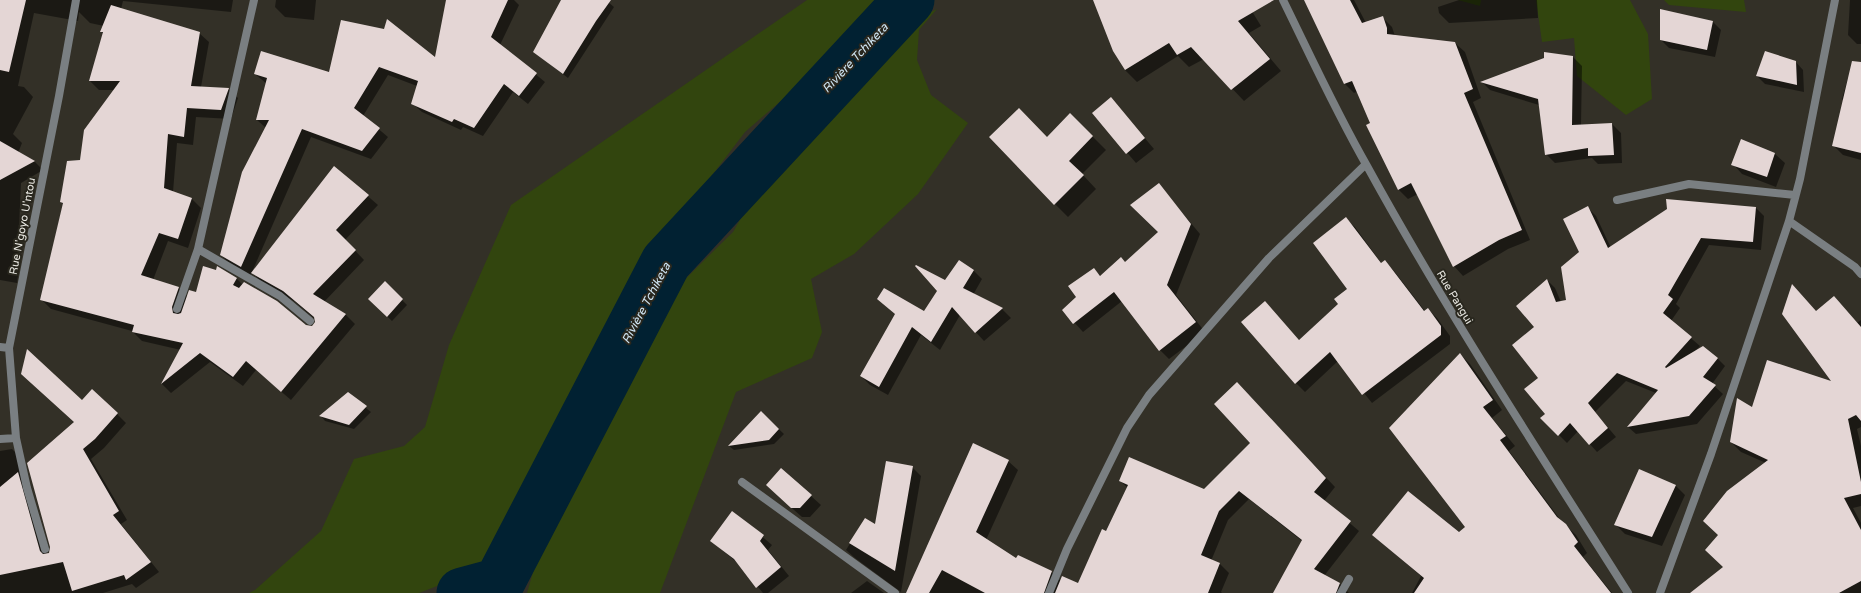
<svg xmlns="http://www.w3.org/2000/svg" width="1861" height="593" viewBox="0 0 1861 593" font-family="'Varela Round',sans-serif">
	<rect width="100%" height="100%" fill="#333027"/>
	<path fill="#32450e" d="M807 0H887L857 35 745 132 688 207 648 244 479 570 419 593H249L255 590 321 531 354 459 404 446 425 427 449 345 511 205Z
		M1458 0H1481L1480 6Z
		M1536 0H1630L1648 34 1652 99 1626 115 1577 76 1574 38 1542 42Z
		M1664 0H1744L1746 12 1669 5Z
		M937 9 919 30 917 60 931 95 968 123 918 194 854 254 811 279 822 332 812 358 736 392 660 593H527L543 537 664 300 733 232 778 153 912 21Z"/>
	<path fill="#0007" d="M0 0H233L231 12 123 1 121 9 199 33 209 42 201 87 228 89 238 98 231 119 196 117 193 145 177 143 173 192 192 199 201 208 188 248 168 241 153 280 178 288 188 297 236 278 243 285 306 326 313 327 317 322 315 319 294 301 261 282 252 272 250 275 230 264 221 255 266 128 257 120 267 84 255 74 330 73 435 59 469 0H514L519 5 500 45 545 82 528 104 513 92 483 136 463 127 461 130 422 112 413 104 417 86 388 75 363 116 388 137 371 159 311 137 252 272 334 167 378 205 345 240 364 260 324 302 346 315 355 324 291 400 256 370 243 386 210 362 171 393 162 384 181 350 142 341 132 331 51 309 41 299 63 204 61 202 115 90H99L90 81 103 34 101 31 104 26 90 23 79 12 78 21 34 13 18 86 24 87 33 97 13 134 22 143 18 153 34 161 43 170 21 183 18 252 21 254 17 283 0 280Z
		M276 0H316L314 20 285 17 275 7Z
		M566 0H609L608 2 614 7 568 78 534 52Z
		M1094 0H1245L1261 26 1249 33 1281 71 1244 101 1204 59 1189 67 1178 56 1137 82 1125 70Z
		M1305 0H1354L1366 23 1382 17 1392 27 1395 36 1455 43 1465 52 1481 98 1473 102 1530 240 1508 249 1463 276 1454 266 1418 194 1408 199 1399 190 1368 125 1372 124 1358 91 1354 93 1344 83Z
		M1459 0H1537L1538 18 1449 23 1439 13 1438 7Z
		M1850 0H1861V44H1857L1848 35Z
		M1713 22 1721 30 1715 57 1669 48 1661 40Z
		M1573 57 1582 66 1581 125 1612 124 1621 133 1622 163 1598 164 1592 158 1555 163 1546 154 1539 105 1490 90 1482 82Z
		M1795 61 1803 70 1804 92 1765 84 1757 76Z
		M1848 78 1861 82V160L1843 155 1833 145 1844 101 1842 99Z
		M1111 98 1154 149 1136 163 1093 113Z
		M1070 114 1106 150 1082 174 1096 189 1068 217 1055 204 1047 138Z
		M1775 154 1785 163 1776 187 1742 174 1733 164Z
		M1159 185 1200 234 1176 295 1205 332 1169 359 1160 350 1122 301 1083 332 1063 310 1077 297 1093 269 1101 276 1125 263 1159 232Z
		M1588 208 1596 216 1611 248 1756 208 1764 216 1761 250 1709 245 1676 304 1680 308 1671 321 1700 346 1695 351 1717 358 1725 366 1712 384 1723 394 1697 424 1636 434 1628 427 1656 393 1626 381 1595 412 1616 437 1597 452 1578 431 1567 443 1542 418 1546 414 1539 378 1535 328 1547 280 1555 288 1561 302 1567 300 1581 252Z
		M1346 219 1355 227 1382 264 1385 262 1394 271 1425 311 1428 309 1437 318 1450 336V344L1372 403 1338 361 1305 392 1296 383 1274 312 1299 340 1339 304 1348 289Z
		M973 270 982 279 973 295 1002 309 1011 318 984 341 960 315 940 350 921 335 888 395 870 385 861 376 896 315 878 299 924 312 945 281Z
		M385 283 407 305 392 321 369 299Z
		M1834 297 1857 323 1861 320V427L1857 429 1861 446V506L1853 508 1861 523V593H1691L1724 568 1720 535 1766 463 1741 452 1731 442 1752 409 1834 383 1816 312Z
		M1460 354 1470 364 1502 410 1492 418 1515 446 1509 451 1562 522 1576 535 1587 553 1583 557 1612 593H1412L1421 576 1373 535 1459 534 1466 527Z
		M1246 393 1335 487 1324 501 1359 531 1324 576 1340 584 1349 593H1274L1302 541 1249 499 1228 520 1211 561 1220 564 1229 573 1221 592 1222 593H907L1008 461 1018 470 986 540 1017 560 1051 572 1061 581 1078 585 1128 488 1120 481 1204 490 1251 443Z
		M348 394 371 412 354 429 325 421 321 416Z
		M83 401 117 414 126 423 104 448 91 459 127 520 121 524 159 572 136 588 132 584 103 593H0V451L12 449 21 458 47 555 50 553 75 423Z
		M761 412 784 434 774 444 734 450 729 446Z
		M912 467 921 476 901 592 855 558 846 550 865 519 876 526Z
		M1675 485 1685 495 1662 546 1625 534 1616 525Z
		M777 495 811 496 821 505 810 517H802Z
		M733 512 772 545 768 550 789 576 768 593H763L739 564 711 541Z
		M867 581 884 593H851Z"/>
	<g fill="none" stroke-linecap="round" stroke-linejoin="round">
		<path stroke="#012132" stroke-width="51" d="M462 593 499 583 666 262 909 0"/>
	</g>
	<path fill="#e4d6d5" d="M0 0H26L9 72 0 70Z
		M446 0H508L491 37 537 73 519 96 504 84 474 128 454 119 452 122 411 104 418 81 379 67 354 108 380 128 362 151 302 129 241 267 220 255 242 172 269 120H256L267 78 254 74 261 51 329 72 341 20 384 29 387 19 435 57Z
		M561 0H611L596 21 563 74 533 52Z
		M1093 0H1274L1238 21 1270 59 1231 90 1191 47 1177 55 1169 43 1125 70 1113 51Z
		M1304 0H1350L1362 23 1383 16 1387 28V34L1455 42 1473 89 1464 93 1522 230 1499 240 1453 267 1411 183 1398 190 1366 125 1370 123 1352 81 1344 84Z
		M111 5 200 32 191 86 229 88 221 110 187 108 184 137 168 134 164 188 192 198 178 239 159 233 141 275 179 287 172 307 173 313 178 314 181 313 189 290 196 292 203 266 216 270 217 266 237 278 233 285 239 288 244 282 277 301 306 325 312 326 315 322 314 317 283 291 251 273 334 166 369 195 336 230 356 250 313 294 346 314 281 392 246 361 233 377 200 353 161 384 183 343 132 332 134 325 40 300 63 203 60 202 67 161 80 160 84 130 120 81H89L103 32H100Z
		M1660 9 1713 21 1707 50 1660 40Z
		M1765 51 1796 61 1797 85 1756 76Z
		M1544 52 1573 56 1572 125 1612 123 1614 155 1588 156V148L1545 155 1538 99 1480 82 1544 58Z
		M1852 61 1861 62V153L1832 146Z
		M1111 97 1145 138 1126 154 1092 113Z
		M1019 108 1047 137 1070 113 1093 136 1069 161 1084 175 1054 205 989 137Z
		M1741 139 1775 153 1767 177 1731 165Z
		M0 141 35 161 0 180Z
		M1159 183 1191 224 1167 285 1196 322 1159 351 1114 292 1073 324 1062 310 1076 297 1068 286 1094 268 1100 276 1121 257 1125 262 1158 232 1130 205Z
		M1666 199 1756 207 1753 242 1701 238 1668 295 1673 299 1663 313 1692 337 1665 367 1666 368 1703 346 1718 358 1703 377 1716 385 1689 416 1627 427 1658 390 1617 373 1588 403 1608 428 1589 445 1570 423 1558 436 1540 418 1545 414 1524 389 1538 378 1512 345 1534 327 1516 306 1547 279 1556 302 1566 300 1561 267 1579 252 1563 219 1588 206 1608 248 1667 209Z
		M1346 217 1381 263 1385 260 1424 311 1428 308 1441 326V335L1362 395 1330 352 1295 384 1241 322 1265 301 1299 340 1338 304 1334 299 1347 289 1313 243Z
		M959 260 974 270 963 288 1003 308 975 333 952 307 931 342 912 327 879 387 860 376 895 314 877 299 884 288 924 311 937 291 915 266 916 265 945 280Z
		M385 281 403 299 387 317 368 299Z
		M1792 284 1816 311 1834 296 1861 327V421L1856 415 1848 419 1861 482V494L1844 498 1861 530V581L1839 593H1690L1723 567 1705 550 1718 535 1703 521 1727 491 1768 460 1730 442 1737 398 1752 407 1767 360 1831 381 1782 314Z
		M27 349 82 400 92 389 118 413 95 439 83 449 119 511 113 515 151 562 126 580 124 575 72 591 63 562 0 575V487L18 472 40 551 43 554 49 553 50 547 27 463 74 422 21 374Z
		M1460 353 1493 400 1483 407 1506 436 1500 440 1557 517 1566 524 1578 542 1574 546 1611 593H1414L1424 578 1372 535 1408 491 1459 532 1465 527 1389 428Z
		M1237 382 1326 478 1314 492 1351 521 1314 569 1340 583 1336 593H1273L1302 540 1239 491 1219 511 1201 555 1220 563 1208 593H1055L1062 576 1078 583 1102 529 1106 531 1128 485 1119 481 1129 457 1204 489 1250 443 1214 404Z
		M348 392 367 406 349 425 319 416Z
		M761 411 779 429 769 440 728 446Z
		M973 443 1009 460 976 532 1016 558 1018 555 1052 571 1044 593H985L942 570 929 593H906Z
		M886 461 913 466 895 571 849 543 865 518 875 524Z
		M781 468 812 495 800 508H791L766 485Z
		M1639 469 1676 485 1652 537 1614 525Z
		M732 511 764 535 760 541 781 567 756 588 734 559 710 541Z"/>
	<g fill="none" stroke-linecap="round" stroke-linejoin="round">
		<path stroke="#7a7f82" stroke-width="8" d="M1283 0C1310 55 1336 112 1367 166 1447 312 1539 452 1628 593
			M1617 200 1689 184 1795 195
			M1789 221 1855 267 1861 274
			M198 249 280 296 310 321
			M177 309 198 249 254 0
			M0 347 9 348
			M0 439 16 438
			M742 482 895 593
			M45 549 27 488 16 438 9 348 59 96 76 0
			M1049 593 1067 549 1127 428 1149 395 1269 258 1365 165
			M1341 593 1349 579
			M1660 593 1711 454 1789 221 1800 179 1835 0"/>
	</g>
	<g text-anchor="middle" stroke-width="4" stroke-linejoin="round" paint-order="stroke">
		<g font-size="11" fill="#eae9e3" stroke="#29271e">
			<text transform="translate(22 226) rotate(-79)" y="4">Rue N'goyo U'ntou</text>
			<text transform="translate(1455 297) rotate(59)" y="4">Rue Pangui</text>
		</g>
		<g font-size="12" font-style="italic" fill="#cfe5f3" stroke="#29271e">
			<text transform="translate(855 58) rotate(-47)" y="4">Rivière Tchiketa</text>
			<text transform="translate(646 303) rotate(-62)" y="4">Rivière Tchiketa</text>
		</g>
	</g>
</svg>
